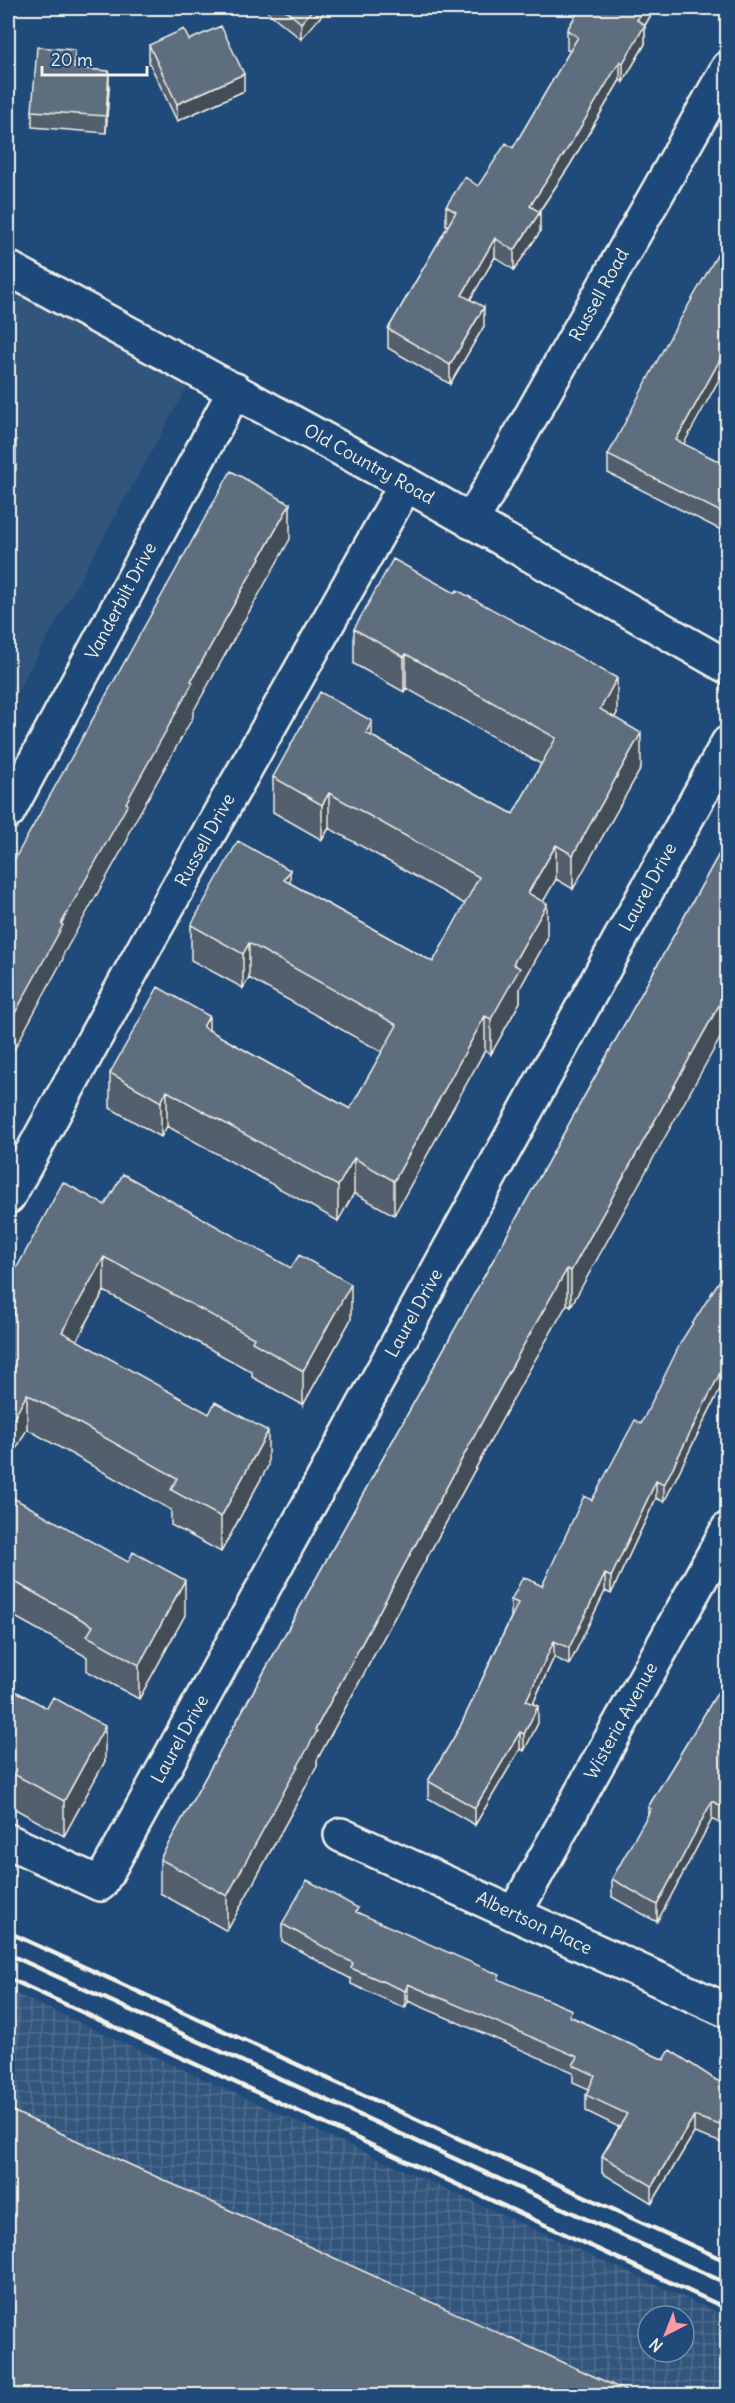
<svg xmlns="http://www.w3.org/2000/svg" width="735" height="2403" viewBox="0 0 735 2403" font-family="Delius,sans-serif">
	<defs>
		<pattern id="industrial-grid" width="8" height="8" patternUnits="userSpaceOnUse" patternTransform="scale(1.5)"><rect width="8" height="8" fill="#32557c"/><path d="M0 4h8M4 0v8" fill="none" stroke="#506e8f"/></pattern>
	</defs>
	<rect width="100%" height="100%" fill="#1f4a7a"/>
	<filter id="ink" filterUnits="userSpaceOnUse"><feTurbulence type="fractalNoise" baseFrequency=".0167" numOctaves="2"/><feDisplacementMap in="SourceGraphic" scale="12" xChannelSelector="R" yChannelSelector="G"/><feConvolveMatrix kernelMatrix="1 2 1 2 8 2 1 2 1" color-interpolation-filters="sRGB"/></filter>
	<g filter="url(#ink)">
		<path fill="#32557c" d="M8 269 197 370 8 708Z"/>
		<path fill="url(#industrial-grid)" fill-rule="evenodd" d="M8 1990 727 2317V2395L8 2396ZM648 2316H684V2352H648Z"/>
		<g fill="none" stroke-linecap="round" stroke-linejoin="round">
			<g stroke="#f4f1e8" stroke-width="38">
				<path id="minor" d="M471 522 728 68
					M8 812 235 390
					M8 1197 148 941 406 484
					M341 1835 728 2011
					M8 1841 100 1884 106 1874 728 743
					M514 1914 728 1529"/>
			</g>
			<g stroke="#f4f1e8" stroke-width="38">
				<path id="primary" d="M8 268 406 484 728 667"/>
			</g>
			<use href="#minor" stroke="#1f4a7a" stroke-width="33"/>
			<use href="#primary" stroke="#1f4a7a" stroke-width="33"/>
			<path stroke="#f4f1e8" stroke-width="4.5" d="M8 1932 728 2262
				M8 1954 728 2284
				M8 1978 728 2309"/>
		</g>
		<path fill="#525f6d" stroke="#f4f1e8" stroke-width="1.5" d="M263 8H328L301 39Z
			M580 8H655L645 25V44L623 82 620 80 570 165 539 212 540 232 514 270 495 257 470 299 484 326 450 384 388 348V329L448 226 446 225V206L478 186 513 148 570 51 567 50V30Z
			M189 40 244 91 177 121 149 62V45Z
			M75 68 109 87 106 133 32 127V111Z
			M728 246V363L683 444 728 466V537L721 534V530L608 473V455Z
			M354 629 617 713 614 718 641 768 573 889 556 879 543 902 547 939 520 988V1002L491 1054 485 1050 394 1215 354 1193 338 1221 167 1126 161 1137 110 1108V1073L209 1030 350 1109 382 1052 249 978 243 988 191 960V925L290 883 433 962 465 904 329 828 322 840 273 812V777L372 736 513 814 541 764 406 688 404 692 354 664Z
			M728 838 571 1306 567 1304 523 1381 317 1760V1766L227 1931 160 1893V1859Z
			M105 1205 351 1319 303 1405 252 1377V1372L104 1291 77 1341 268 1466 221 1552 171 1525V1510L27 1429 8 1464V1284Z
			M728 1223V1253L722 1249V1232Z
			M728 1267V1373L664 1502 656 1498 611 1594 605 1591 569 1665 554 1657 533 1704 538 1723 524 1751 520 1749 475 1825 428 1798V1781L459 1729 511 1617V1600L542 1586 592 1500 641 1424Z
			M8 1495 185 1615 139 1699 87 1671V1657L8 1613Z
			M728 1673V1828L712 1819 657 1922 612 1897V1879L648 1815V1807L718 1692Z
			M8 1687 105 1761 64 1836 8 1805Z
			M358 1913 500 1980 572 2017 664 2060 728 2085V2145L694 2133 652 2203 602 2173V2156L619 2127 586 2111V2095L589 2089 573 2082V2072L408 2001 405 2008 351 1984V1979L282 1941V1924Z"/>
		<path fill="#424d59" stroke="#f4f1e8" stroke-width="1.5" d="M314 8H328L301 39V23Z
			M644 8H655L645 25V44L623 82V63L637 20Z
			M620 61V80L570 165 530 225V206Z
			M109 71V87L106 133V116Z
			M244 74V91L177 121V104Z
			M540 212V232L514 270V251Z
			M495 238V257L462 314V295Z
			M484 307V326L450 384V365Z
			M728 345V363L676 458V440Z
			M16 441V470L8 480V451Z
			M290 504V539L193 712V717L128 834V839L63 955V959L8 1061V1026L61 924 191 681Z
			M406 654V688L404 692V657Z
			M617 678V713L600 744V709Z
			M372 721V756L366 733Z
			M641 733V768L573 889V855Z
			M329 793V828L322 840V805Z
			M556 845V879L528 928V893Z
			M290 870V905L284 880Z
			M547 904V939L520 988V1002L491 1054V1019L513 964Z
			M249 943V978L243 988V954Z
			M728 989V1024L571 1306V1271Z
			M209 1016V1051L203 1027Z
			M485 1016V1050L394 1215V1181Z
			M167 1091V1126L161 1137V1102Z
			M354 1158V1193L338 1221V1186Z
			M104 1257V1291L62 1367V1332Z
			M567 1269V1304L523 1381 317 1760V1766L227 1931V1896L315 1730 523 1346Z
			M351 1284V1319L303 1405V1371Z
			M728 1357V1373L664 1502V1485Z
			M27 1394V1429L8 1464V1429Z
			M268 1431V1466L221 1552V1517Z
			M656 1481V1498L611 1594V1577Z
			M605 1574V1591L569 1665V1648Z
			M185 1580V1615L139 1699V1665Z
			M554 1641V1657L526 1718V1701Z
			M538 1706V1723L524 1751V1734Z
			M105 1726V1761L64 1836V1801Z
			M520 1732V1749L475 1825V1808Z
			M712 1801V1819L657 1922V1905Z
			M408 1984V2001L405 2008V1991Z
			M694 2116V2133L652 2203V2186Z"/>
		<path fill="#5f6e7f" stroke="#f4f1e8" stroke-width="1.5" d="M283 8H314L301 23Z
			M580 8H644L637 20 645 25 623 63 620 61 570 145 530 206 540 212 514 251 495 238 462 295 484 307 450 365 388 329 456 212 446 206 465 177 478 186 506 143 513 148 578 37 567 30Z
			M221 26 244 74 177 104 149 45 184 29 189 40Z
			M37 47 75 50 74 68 109 71 106 116 32 111Z
			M724 243 728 246V345L676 440 728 466V520L721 516 723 513 608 455 665 346Z
			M8 434 16 441 8 451Z
			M231 471 290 504 191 681 193 682 126 803 128 804 61 924 63 925 8 1026V871Z
			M393 559 455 593 457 590 617 678 600 709 641 733 573 855 556 845 528 893 547 904 513 964 520 968 491 1019 485 1016 394 1181 354 1158 338 1186 167 1091 161 1102 110 1073 158 987 209 1016 203 1027 350 1109 397 1025 249 943 243 954 191 925 238 841 290 870 284 880 433 962 461 911 479 877 329 793 322 805 273 777 320 692 372 721 366 733 513 814 556 738 406 654 404 657 354 629Z
			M728 838V989L571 1271 567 1269 523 1346 315 1730 317 1731 227 1896 160 1859Z
			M123 1174 291 1268 299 1255 351 1284 303 1371 252 1342 254 1338 104 1257 62 1332 209 1414 215 1402 268 1431 221 1517 171 1490 177 1478 27 1394 8 1429V1326L15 1312 8 1308V1284L63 1182 105 1205Z
			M728 1223V1236L722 1232Z
			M728 1267V1357L664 1485 656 1481 611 1577 605 1574 569 1648 554 1641 526 1701 538 1706 524 1734 520 1732 475 1808 428 1781 459 1729 518 1603 511 1600 523 1577 542 1586 584 1496 592 1500 635 1420 641 1424 682 1340Z
			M8 1495 128 1562 133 1552 185 1580 139 1665 87 1636 93 1626 8 1578Z
			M728 1673V1775L725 1779 728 1780V1810L712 1801 657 1905 612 1879 651 1809 648 1807 718 1692Z
			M8 1687 47 1708 53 1697 105 1726 64 1801 8 1771Z
			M307 1880 358 1908 356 1912 500 1975 498 1979 572 2010 569 2016 664 2060 670 2050 716 2080 728 2085V2128L694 2116 652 2186 602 2156 627 2114 586 2095 595 2075 573 2065 578 2057 408 1984 405 1991 351 1968 353 1963 282 1924Z
			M8 2109 637 2396H8Z"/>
	</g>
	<g text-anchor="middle" stroke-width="5" stroke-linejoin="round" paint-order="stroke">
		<g font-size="18" fill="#f4f1e8" stroke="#1f4a7a">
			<text transform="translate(599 295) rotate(-61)" y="6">Russell Road</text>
			<text transform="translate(369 464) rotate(29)" y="6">Old Country Road</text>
			<text transform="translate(121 601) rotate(-62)" y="6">Vanderbilt Drive</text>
			<text transform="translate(205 840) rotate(-61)" y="6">Russell Drive</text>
			<text transform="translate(648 887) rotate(-61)" y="6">Laurel Drive</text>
			<text transform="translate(414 1313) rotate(-61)" y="6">Laurel Drive</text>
			<text transform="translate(621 1721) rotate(-61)" y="6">Wisteria Avenue</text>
			<text transform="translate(180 1739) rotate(-61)" y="6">Laurel Drive</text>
			<text transform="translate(534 1923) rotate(25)" y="6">Albertson Place</text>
		</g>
	</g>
	<rect width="735" height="2403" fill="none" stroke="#1f4a7a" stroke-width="30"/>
	<rect x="15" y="15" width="705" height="2373" fill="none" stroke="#f4f1e8" stroke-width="2" filter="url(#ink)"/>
	<g transform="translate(666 2334) rotate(222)"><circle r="28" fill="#1f4a7a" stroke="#748da6" stroke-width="1.5"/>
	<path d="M0-4.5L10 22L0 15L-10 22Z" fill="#ff9aa2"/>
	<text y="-9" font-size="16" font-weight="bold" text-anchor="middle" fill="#f4f1e8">N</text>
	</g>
	<path d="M42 66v9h105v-9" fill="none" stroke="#f4f1e8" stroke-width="3"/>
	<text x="51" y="66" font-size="18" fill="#f4f1e8" stroke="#1f4a7a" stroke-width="4.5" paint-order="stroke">20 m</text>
</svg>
